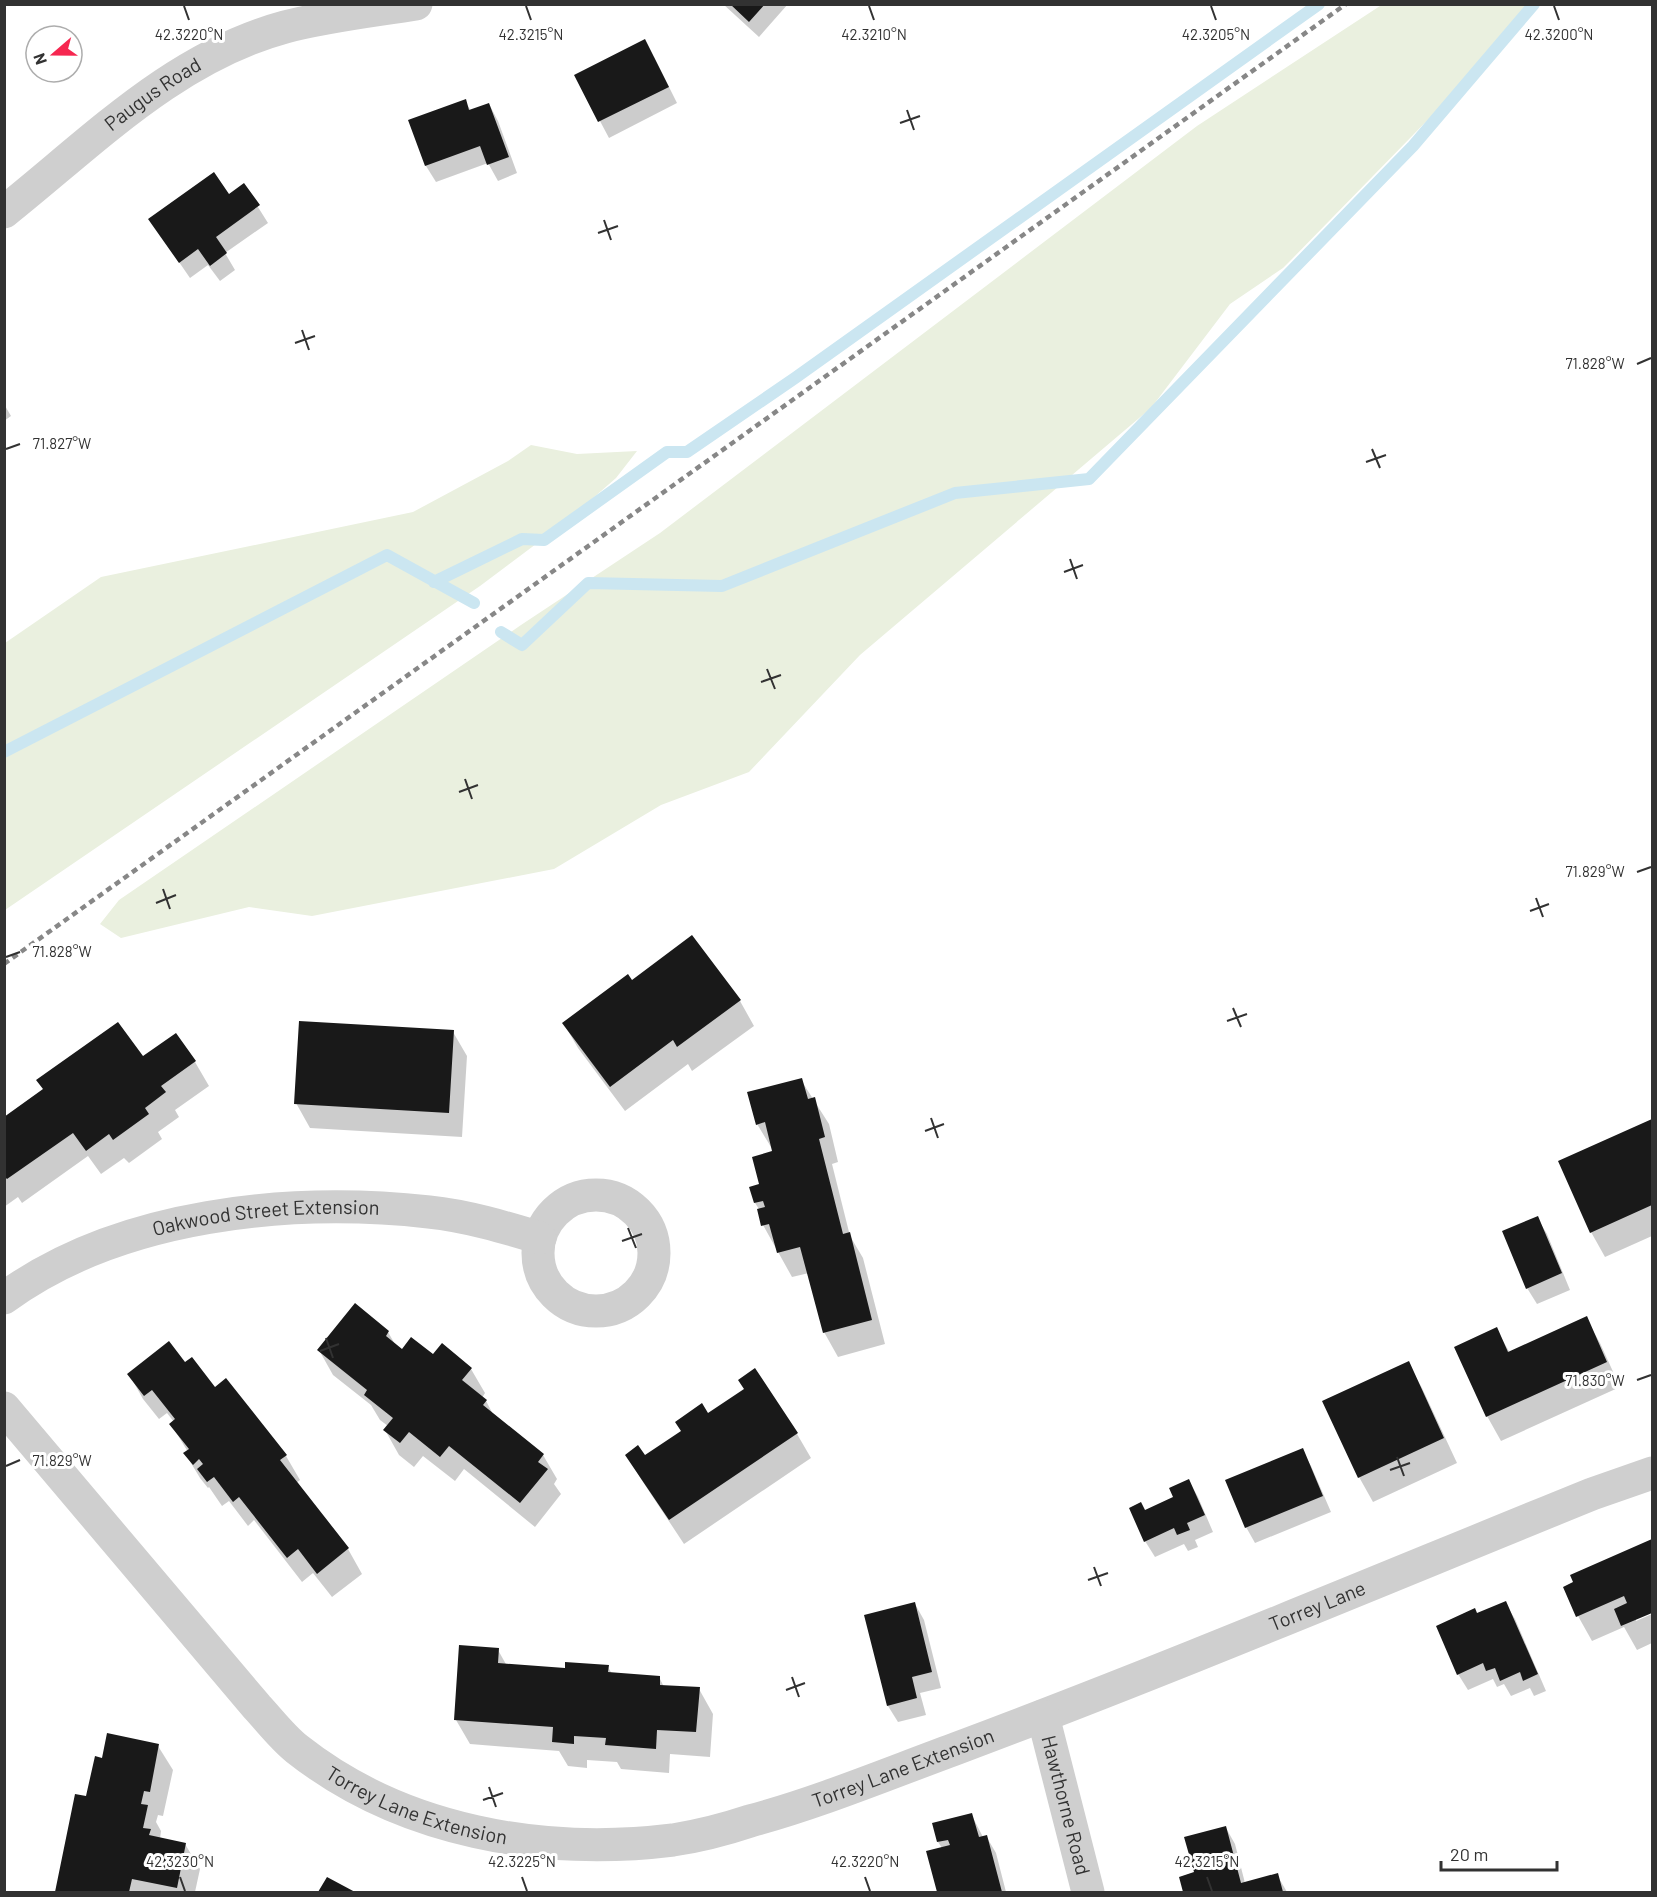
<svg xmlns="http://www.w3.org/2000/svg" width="1657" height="1897" viewBox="0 0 1657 1897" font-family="Barlow,sans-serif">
	<rect width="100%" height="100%" fill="#fff"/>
	<path fill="#eaf0df" d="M1383 4 1540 5 1291 260 1283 268 1230 304 1151 408 860 655 749 772 661 805 554 869 312 916 249 907 121 938 100 924 119 900 521 625 660 533 1197 126Z
		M531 445 577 454 637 451 616 478 568 520 480 586 5 910V643L101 577 413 512 508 461Z"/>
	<path fill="#0003" d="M723 4H788L759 37Z
		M654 57 677 103 609 138 576 76Z
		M465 101 471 111 489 104 498 121 517 173 498 181 488 163 436 182 426 166 410 121Z
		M244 185 268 223 225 253 235 270 220 281 208 265 190 278 150 220 229 196Z
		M4 404 11 416 4 421Z
		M691 937 740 1001 754 1026 692 1071 688 1064 625 1111 578 1048 564 1024 632 982Z
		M453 1032 467 1056 462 1137 310 1128 296 1103Z
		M142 1059 195 1062 209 1086 175 1110 179 1117 158 1132 162 1139 129 1163 124 1158 101 1174 88 1156 22 1203 18 1197 4 1207V1119L44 1090 38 1081Z
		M801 1080 829 1124 838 1162 832 1164 850 1236 863 1258 885 1344 838 1357 824 1332 809 1273 792 1277 763 1225 759 1209 755 1203 774 1152 757 1124Z
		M1652 1120V1236L1605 1257 1591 1232 1560 1162Z
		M1537 1218 1547 1234 1570 1290 1537 1304 1527 1288Z
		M1586 1318 1600 1343 1620 1387 1501 1441 1487 1416 1496 1329 1510 1353Z
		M388 1332 396 1346 402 1351 433 1356 471 1369 485 1393 482 1398 486 1401 494 1416 543 1455 557 1479 554 1484 561 1494 535 1527 464 1469 455 1481 423 1456 414 1467 399 1455 385 1430 388 1426 380 1420 371 1405 333 1375 319 1350Z
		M1408 1363 1422 1388 1457 1463 1373 1502 1359 1477Z
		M185 1364 215 1389 286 1456 300 1480 296 1483 348 1549 362 1574 332 1597 313 1573 302 1582 254 1520 248 1526 229 1501 222 1506 209 1487 208 1488 200 1478 185 1453 188 1452 171 1424 174 1422 167 1413 159 1419 143 1399 129 1374Z
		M754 1371 797 1434 811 1458 684 1544 641 1479 627 1455 645 1457 746 1389Z
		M1302 1450 1311 1466 1331 1512 1255 1543 1246 1527Z
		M1189 1481 1198 1497 1213 1532 1195 1540 1198 1547 1188 1551 1184 1544 1155 1557 1145 1541V1511L1175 1498Z
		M1652 1541V1611L1636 1618V1621L1652 1614V1643L1637 1650 1624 1627 1592 1641 1578 1616 1565 1587 1575 1583 1572 1575Z
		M1505 1603 1515 1619 1546 1691 1534 1696 1530 1688 1511 1696 1504 1684 1497 1687 1493 1679 1468 1690 1458 1674 1477 1615Z
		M915 1604 924 1620 941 1688 920 1693 926 1715 898 1722 888 1706 866 1616Z
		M498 1650 507 1666 566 1670 608 1667 612 1674 659 1677 664 1687 699 1689 713 1714 710 1757 670 1754 669 1773 621 1769 617 1762 587 1760V1768L568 1766 559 1751 470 1744 456 1720Z
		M158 1746 173 1770 163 1816 158 1815 156 1822 161 1831 160 1839 185 1844 200 1869 195 1892H57L88 1798 103 1759Z
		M971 1814 983 1837 986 1836 996 1853 1006 1892H939L928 1852 942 1848 938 1842Z
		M1226 1828 1235 1844 1245 1883 1277 1875 1287 1892H1185L1181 1878 1196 1873Z"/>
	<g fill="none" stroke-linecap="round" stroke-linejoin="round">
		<path stroke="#cbe6f1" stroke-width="12" d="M434 582 522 539 544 540 667 452H687L795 378 1319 4
			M501 632 522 645 588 583 722 586 955 493 1089 479 1413 146 1534 4
			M4 752 387 555 474 603"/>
	</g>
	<path fill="#191919" d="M730 4H765L749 22Z
		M645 39 669 87 598 122 574 75Z
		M466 99 469 110 489 103 509 157 487 165 480 146 425 166 408 120Z
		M214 172 229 194 244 183 260 205 216 237 227 253 210 266 198 249 179 263 148 219Z
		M692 935 741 1000 677 1047 673 1040 610 1087 562 1023 628 974 632 980Z
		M299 1021 454 1030 449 1113 294 1104Z
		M118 1022 143 1056 176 1033 196 1061 161 1086 166 1092 145 1108 149 1114 113 1140 109 1134 86 1151 73 1133 7 1179 4 1176V1117L43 1089 36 1080Z
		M802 1078 808 1099 815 1097 825 1137 819 1139 843 1234 850 1232 872 1320 823 1333 800 1247 777 1253 769 1224 761 1226 757 1209 765 1207 763 1201 754 1203 749 1187 759 1184 752 1157 772 1151 765 1122 756 1125 747 1092Z
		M1652 1119V1205L1590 1233 1558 1161Z
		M1538 1216 1562 1273 1526 1289 1502 1231Z
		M355 1303 389 1331 386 1336 402 1349 411 1337 433 1354 442 1343 472 1368 462 1380 487 1400 483 1405 544 1454 538 1462 548 1469 520 1503 449 1446 440 1457 409 1432 400 1443 383 1430 393 1418 364 1395 367 1390 317 1350Z
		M1587 1316 1607 1362 1486 1417 1454 1347 1497 1327 1508 1352Z
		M169 1341 185 1362 192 1357 215 1387 226 1378 287 1455 280 1460 349 1548 317 1574 298 1549 287 1558 239 1497 233 1502 214 1477 207 1482 197 1469 203 1464 199 1459 193 1465 183 1453 189 1449 169 1424 175 1419 152 1390 144 1396 127 1374Z
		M1409 1361 1444 1438 1358 1478 1322 1401Z
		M755 1368 798 1433 669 1520 625 1455 638 1445 645 1455 681 1431 675 1422 702 1403 708 1413 744 1389 738 1380Z
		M1303 1448 1323 1496 1245 1528 1225 1480Z
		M1189 1479 1205 1515 1187 1523 1190 1530 1177 1535 1174 1528 1144 1542 1129 1508 1141 1502 1145 1510 1173 1497 1169 1488Z
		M1652 1539V1613L1621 1626 1614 1609 1627 1603 1624 1596 1576 1617 1563 1587 1573 1582 1570 1575Z
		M1506 1601 1538 1674 1523 1681 1520 1672 1500 1681 1495 1668 1486 1671 1483 1663 1457 1675 1436 1626 1475 1608 1477 1613Z
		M915 1602 932 1672 912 1677 917 1698 887 1706 864 1615Z
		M459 1645 499 1648 498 1663 565 1668V1662L609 1665 608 1672 660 1676V1685L700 1687 696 1732 657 1730 656 1749 605 1745 606 1738 574 1736V1744L552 1742 553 1727 454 1720Z
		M107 1733 159 1744 150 1792 144 1791 141 1804 148 1805 143 1828 151 1829 149 1835 186 1843 177 1888 132 1879 129 1892H55L75 1794 86 1796 95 1756 102 1758Z
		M972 1813 979 1837 987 1835 1002 1892H937L926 1851 950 1845 948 1840 937 1842 932 1823Z
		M1226 1826 1241 1883 1278 1873 1283 1892H1183L1179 1877 1194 1872 1184 1837Z
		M327 1877 355 1892H318Z"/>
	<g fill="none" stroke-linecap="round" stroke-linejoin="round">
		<g stroke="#cfcfcf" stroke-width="33">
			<path id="s1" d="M4 212C92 142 174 57 285 27 327 16 372 11 416 4"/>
			<circle cx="596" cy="1253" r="58"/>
			<path id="s2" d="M4 1298C120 1213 291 1197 429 1212 467 1216 504 1227 540 1238"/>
			<path id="s3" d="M4 1408 257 1707C270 1721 282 1737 297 1749 402 1832 543 1856 673 1840 699 1836 726 1829 750 1821 820 1802 887 1774 955 1749 1169 1669 1380 1580 1592 1494L1652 1473"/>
			<path id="s4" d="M1043 1716 1088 1892"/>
		</g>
		<path stroke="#878787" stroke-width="4.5" stroke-dasharray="6 4.5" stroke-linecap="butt" d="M4 964 1346 4"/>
	</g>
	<path fill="none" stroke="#323232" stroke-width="2" d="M184 6 189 20M526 6 531 20M869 6 874 20M1211 6 1216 20M1554 6 1559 20M907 110 914 130M900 123 920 116M604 220 611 240M598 233 618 226M302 330 309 350M295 343 315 336M1637 364 1651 358M6 449 20 444M1372 449 1380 468M1366 462 1386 455M1070 559 1077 579M1064 572 1083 565M767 669 775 689M761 682 781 675M465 779 472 799M459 792 478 785M1637 872 1651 867M163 889 170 909M1536 898 1543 917M156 903 176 895M1530 911 1549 904M6 957 20 952M1233 1008 1241 1027M1227 1021 1247 1014M931 1118 938 1138M925 1131 944 1124M628 1228 636 1248M622 1241 642 1234M326 1338 333 1358M320 1351 339 1344M1637 1380 1651 1375M1397 1457 1404 1476M6 1466 20 1460M1390 1470 1410 1463M1094 1567 1101 1586M1088 1580 1108 1573M792 1677 799 1697M786 1690 805 1683M489 1787 496 1807M483 1800 503 1793M180 1877 185 1891M522 1877 527 1891M865 1877 870 1891M1207 1877 1212 1891"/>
	<g text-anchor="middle" stroke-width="6" stroke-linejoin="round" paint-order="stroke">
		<g font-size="20" fill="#323232" stroke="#fff">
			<text dy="7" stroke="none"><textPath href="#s1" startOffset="190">Paugus Road</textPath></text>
			<text dy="7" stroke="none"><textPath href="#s2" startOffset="279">Oakwood Street Extension</textPath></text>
			<text dy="7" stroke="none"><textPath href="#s3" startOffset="1533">Torrey Lane</textPath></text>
			<text dy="7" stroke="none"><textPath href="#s3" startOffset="1088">Torrey Lane Extension</textPath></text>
			<text dy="7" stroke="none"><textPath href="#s3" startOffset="584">Torrey Lane Extension</textPath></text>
			<text dy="7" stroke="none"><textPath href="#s4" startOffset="92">Hawthorne Road</textPath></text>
		</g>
	</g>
	<g font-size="15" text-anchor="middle" fill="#323232" stroke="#fff" stroke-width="6" stroke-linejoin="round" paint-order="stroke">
		<text x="1216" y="40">42.3205°N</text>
		<text x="189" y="40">42.3220°N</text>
		<text x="531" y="40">42.3215°N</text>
		<text x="874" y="40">42.3210°N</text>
		<text x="1559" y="40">42.3200°N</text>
		<text x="1595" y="369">71.828°W</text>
		<text x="62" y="449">71.827°W</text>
		<text x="1595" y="877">71.829°W</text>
		<text x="62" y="957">71.828°W</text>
		<text x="1595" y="1386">71.830°W</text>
		<text x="62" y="1466">71.829°W</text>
		<text x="180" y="1867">42.3230°N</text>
		<text x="522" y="1867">42.3225°N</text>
		<text x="865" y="1867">42.3220°N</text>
		<text x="1207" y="1867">42.3215°N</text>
	</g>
	<rect width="1657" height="1897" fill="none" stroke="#323232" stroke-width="12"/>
	<g transform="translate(54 54) rotate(250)"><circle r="28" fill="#ffffff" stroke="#adadad" stroke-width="1.5"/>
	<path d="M0-4.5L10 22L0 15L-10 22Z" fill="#f62750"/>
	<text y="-9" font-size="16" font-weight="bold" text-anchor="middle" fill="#323232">N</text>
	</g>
	<path d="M1441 1861v9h116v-9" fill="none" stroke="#323232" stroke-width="3"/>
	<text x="1450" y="1861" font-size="18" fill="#323232" stroke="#ffffff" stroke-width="4.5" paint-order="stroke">20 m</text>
</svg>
